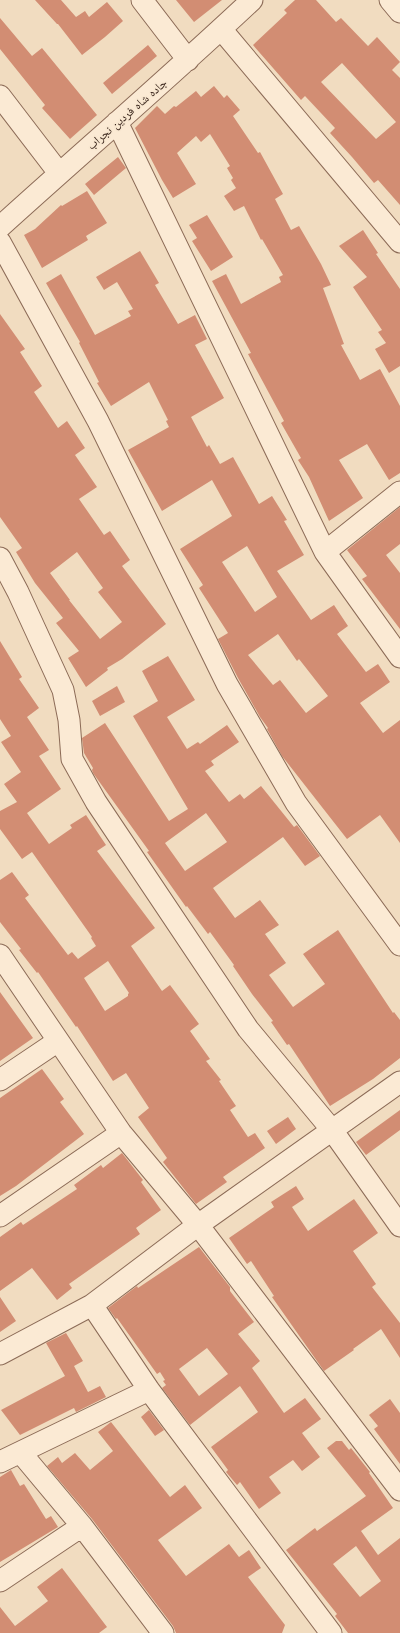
<svg xmlns="http://www.w3.org/2000/svg" width="400" height="1633" viewBox="0 0 400 1633" font-family="'Libre Baskerville','Noto Naskh Arabic',serif">
	<rect width="100%" height="100%" fill="#f1dcc0"/>
	<path fill="#d28d73" fill-rule="evenodd" d="M35 0H61L76 17 85 11 89 17 107 2 123 21 105 37 82 55 58 24H57Z
		M176 0H222L194 22Z
		M295 0H316L336 22 341 18 368 46 377 37 400 62 392 70 400 78V205L378 180 374 183 352 157 330 133 335 128 305 96 301 100 253 45 287 13 284 10ZM342 63 396 122 376 139 321 82Z
		M0 18 32 56 42 48 97 115 70 139 42 108 45 105 0 49Z
		M148 45 157 56 112 94 103 83Z
		M214 86 224 98 227 95 240 110 233 116 258 153 260 152 283 194 275 199 291 230 299 226 321 264 331 285 323 288 344 344 341 345 360 380 380 369 400 406V473L389 480 367 444 339 460 363 498 329 521 309 477 298 460 301 458 281 423 284 421 248 354 251 353 212 281 226 274 241 304 281 282 279 277 283 275 262 239 261 240 244 206 234 211 224 196 236 188 231 180 233 178 227 168 230 166 210 134 201 142 196 136 177 153 196 184 173 198 162 180 135 128 157 106 165 114 174 106 176 107 196 91 201 97Z
		M118 157 126 168 94 195 85 184Z
		M87 191 107 223 86 236 88 240 42 268 24 235 35 229 61 205 62 206Z
		M207 215 233 257 211 271 192 241 197 238 189 225Z
		M363 230 378 253 376 254 400 289V366L389 373 375 349 386 343 378 332 382 330 353 287 367 277 339 246Z
		M140 251 159 283 155 285 178 324 195 315 207 339 195 345 224 398 191 417 207 447 209 445 220 464 233 457 259 504 272 496 287 520 284 521 304 555 277 571 311 620 334 605 348 626 337 634 366 672 378 664 390 682 360 703 383 733 400 720V843L380 815 347 839 282 756 267 729 268 728 260 717 238 678 218 639 228 633 199 588 203 585 180 549 232 516 212 480 162 511 128 450 169 427 166 421 168 420 149 382 111 406 97 383 99 382 79 343 80 342 46 283 61 274 95 335 131 316 128 311 133 309 117 282 104 290 96 277ZM247 546 277 597 255 612 222 562ZM278 634 297 661 299 659 328 696 306 713 280 680 273 685 248 655Z
		M0 314 25 349 20 352 42 386 34 392 58 428 67 421 85 448 75 455 97 487 79 499 104 535 110 531 130 560 122 566 166 624 122 659 107 668 108 670 86 687 68 658 79 651 56 623 63 618 35 583 16 552 22 548 0 517ZM77 552 103 588 98 592 122 622 100 639 69 600H70L50 573Z
		M400 507V544L386 555 400 573V629L362 579 367 576 347 550Z
		M0 641 22 677 19 679 39 708 27 717 49 750 39 756 61 789 27 813 49 844 72 828 70 825 86 815 106 845 97 851 155 928 131 946 162 991 170 985 199 1024 190 1031 210 1059 206 1061 221 1080 219 1081 236 1106 230 1110 248 1137 255 1133 265 1148 223 1177 227 1182 196 1204 163 1162 167 1158 138 1117 149 1108 126 1073 113 1081 77 1026 76 1027 38 972 37 973 19 950 21 949 0 922V880L12 872 29 895 25 898 68 955 72 952 78 959 96 946 91 938 92 937 32 852 22 859 0 829V811L17 802 4 784 21 772 1 742 11 736 0 719ZM108 961 129 993 128 994V996L105 1011 84 978Z
		M168 656 195 700 167 717 187 749 198 742 200 744 227 725 239 742 211 761 214 765 205 771 229 802 240 794 244 799 261 786 294 827 297 825 320 856 305 866 283 837 213 888 235 918 260 900 279 925 265 934 286 963 269 975 293 1007 325 984 303 954 338 930 393 1013 394 1012 400 1020V1058L373 1079 330 1106 309 1074 289 1044 287 1045 271 1022 273 1021 252 994 233 966 234 965 210 932 208 934 187 906 186 907 147 852 149 851 93 773 92 770 93 768 84 753 82 738 105 723 169 821 188 809 133 716 158 701 142 671ZM206 813 227 842 185 871 165 843Z
		M117 686 125 702 100 716 92 701Z
		M0 992 33 1038 0 1061Z
		M42 1069 64 1099 60 1102 84 1134 16 1186 0 1196V1098Z
		M400 1110V1130L366 1155 356 1142Z
		M288 1117 296 1129 276 1144 267 1131Z
		M122 1153 143 1180 141 1182 161 1210 136 1228 140 1234 69 1284 72 1288 57 1300 32 1268 0 1291V1237L21 1222 23 1225 77 1189 74 1185 101 1165 103 1168Z
		M296 1186 304 1199 292 1207 308 1231 354 1199 378 1233 353 1251 376 1284 372 1287 400 1323V1358L381 1329 353 1349 354 1350 324 1371 272 1297 274 1296 251 1261 247 1264 229 1238 274 1207 271 1202Z
		M199 1247 230 1287V1291L254 1322 238 1334 260 1361 252 1368 284 1413 305 1398 321 1419 302 1433 320 1457 302 1471 293 1460 269 1477 281 1493 259 1509 240 1482 237 1485 226 1472 228 1470 211 1447 258 1412 240 1386 190 1425 162 1388 166 1385 163 1381 165 1380 160 1372 157 1374 117 1318 116 1319 108 1308 137 1286 138 1288ZM207 1348 228 1374 199 1396 179 1369Z
		M0 1297 16 1321 0 1332Z
		M66 1333 83 1361 74 1366 88 1392 100 1386 106 1397 76 1412 74 1408 20 1435 1 1410 65 1376 46 1343Z
		M390 1399 400 1413V1464L374 1429 378 1426 369 1415Z
		M149 1410 164 1430 155 1436 141 1417Z
		M111 1422 170 1497 185 1485 202 1508 158 1540 186 1576 229 1544 239 1557 249 1550 261 1568 248 1577 285 1625 282 1633H176L173 1626 92 1519 47 1466 58 1457 62 1463 75 1453 90 1470 113 1451 98 1432Z
		M336 1441H342L349 1450 351 1448 370 1472 369 1473 393 1508 361 1531 378 1555 400 1538V1633H348L335 1616 337 1614 286 1550 315 1528 317 1531 366 1496 327 1448ZM356 1546 381 1581 360 1597 333 1564Z
		M11 1470 20 1486 24 1484 46 1519 51 1516 58 1527 0 1562V1477Z
		M62 1568 107 1627 99 1633H0V1607L15 1626 48 1601 37 1587Z"/>
	<g fill="none" stroke-linecap="round" stroke-linejoin="round">
		<g stroke="#8c6b57" stroke-width="23">
			<path id="minor" d="M142 0 188 60
				M390 0 400 12
				M221 29 400 242
				M0 96 59 173
				M117 122 325 552 400 657
				M0 227C84 151 170 77 252 0
				M0 242 98 421 227 684 296 803 400 945
				M325 552 400 492
				M0 558 18 592 63 690 69 720 72 759 96 802 248 1029 332 1130 400 1226
				M0 955 121 1133 198 1225 400 1490
				M0 1080 58 1041
				M0 1216 121 1133
				M92 1305 149 1390 331 1633
				M0 1354 92 1305 198 1225 400 1082
				M21 1453 82 1526 163 1633
				M0 1462 149 1390
				M0 1581 82 1526"/>
		</g>
		<use href="#minor" stroke="#fbead4" stroke-width="21"/>
	</g>
	<g text-anchor="middle" stroke-width="3" stroke-linejoin="round" paint-order="stroke">
		<g font-size="12" fill="#3a261c" stroke="#f8e7d0">
			<text transform="translate(127 114) rotate(-41)" y="4">جاده شاه فردین نجراب</text>
		</g>
	</g>
</svg>
